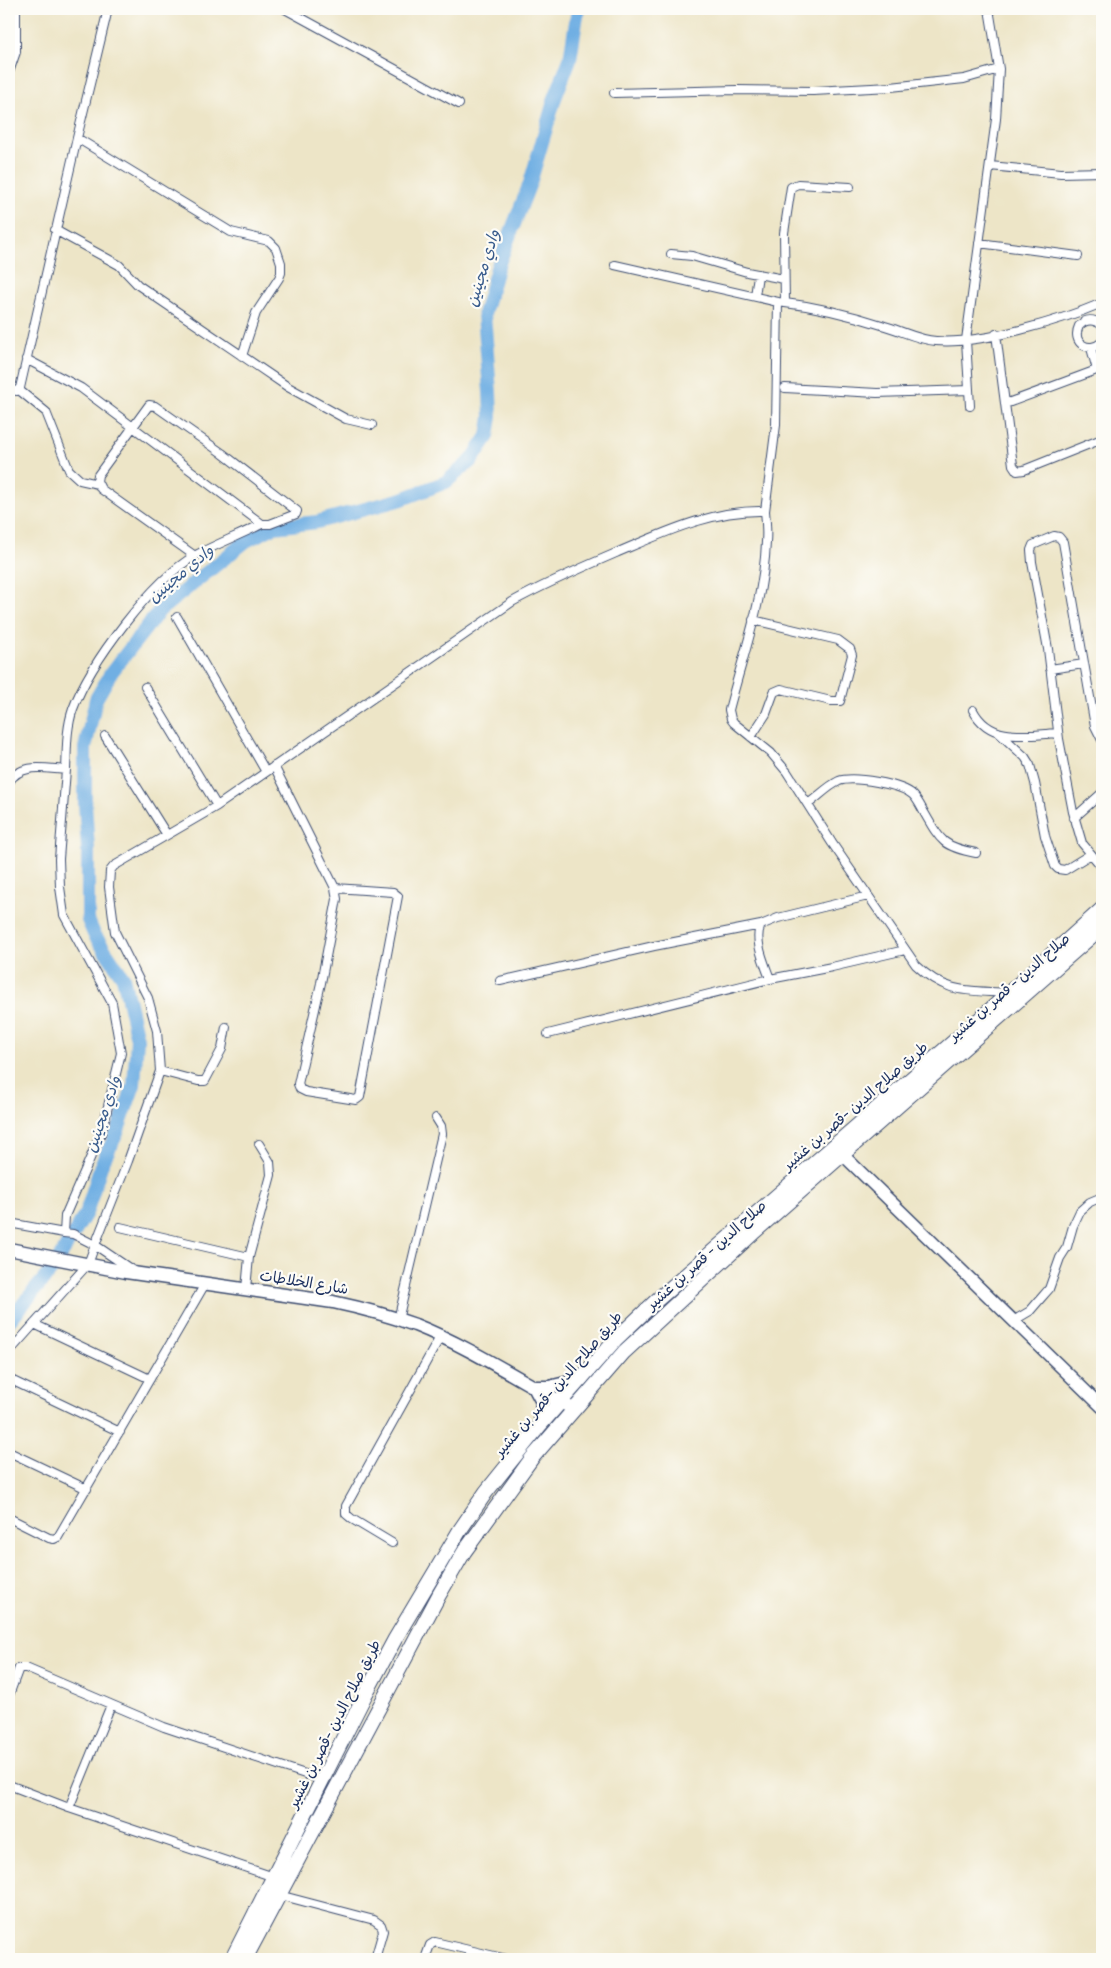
<svg xmlns="http://www.w3.org/2000/svg" width="1111" height="1968" viewBox="0 0 1111 1968" font-family="Pangolin,'Playpen Sans Arabic',sans-serif">
	<rect width="100%" height="100%" fill="#fdfcf7"/>
	<filter id="ink" filterUnits="userSpaceOnUse"><feTurbulence type="fractalNoise" baseFrequency=".02" numOctaves="2"/><feDisplacementMap in="SourceGraphic" scale="10" xChannelSelector="R" yChannelSelector="G"/><feConvolveMatrix kernelMatrix="1 2 1 2 8 2 1 2 1" color-interpolation-filters="sRGB"/></filter>
	<filter id="wash" filterUnits="userSpaceOnUse"><feTurbulence type="fractalNoise" baseFrequency=".0096" numOctaves="4" result="noise"/><feDisplacementMap in="SourceGraphic" scale="20" xChannelSelector="R" yChannelSelector="G"/><feGaussianBlur stdDeviation="1.12" result="paint"/><feColorMatrix in="noise" values="0 0 0 0 0 0 0 0 0 0 0 0 0 0 0 0 0 1.4 0 .05"/><feComposite in="paint" operator="in"/></filter>
	<g filter="url(#wash)">
		<rect width="100%" height="100%" fill="#ede5c7"/>
		<g fill="none" stroke-linecap="round" stroke-linejoin="round">
			<path stroke="#70afe3" stroke-width="14" d="M9 1321 54 1267 86 1213 102 1163 117 1133 134 1085 137 1039 123 977 94 934 88 920V849L85 803V748L96 699 111 673 160 610 246 541 274 527 317 522 402 499 446 482 472 460 488 436 491 417 490 392 484 314 497 268 530 183 555 98 570 59 578 9"/>
		</g>
	</g>
	<g filter="url(#ink)">
		<g fill="none" stroke-linecap="round" stroke-linejoin="round">
			<g stroke="#3a4a6e" stroke-width="10">
				<path id="street" d="M285 9 459 104
					M9 72 16 52V9
					M614 93 737 90 813 91 891 87 964 79 999 69
					M77 138 231 232 269 241 276 248 281 263V273L279 278 256 313 242 356
					M990 166 1061 173 1102 172
					M55 230 119 265 138 285 288 387 346 419 372 425
					M979 243 1078 256
					M671 254 692 256 747 272 784 279
					M615 265 778 302
					M755 296 758 275
					M785 303 784 233 791 187 798 184 850 187
					M1102 325C1094 319 1086 318 1079 326 1071 343 1089 354 1102 342
					M996 334 1013 465 1017 471 1024 470 1102 439
					M1091 348 1097 370
					M785 388 877 393 969 390
					M9 390 17 391 20 388 77 138 108 9
					M19 390 46 412 69 470 80 480 98 484
					M1005 404 1102 368
					M970 406 966 340 996 119 999 69 989 9
					M765 511C766 521 767 532 766 542 764 599 743 655 729 710L731 719 734 723 771 753 787 772 832 843 916 965C947 995 969 990 1009 993
					M195 556 101 489 97 481 98 475 149 405 155 406 222 453 297 511 296 514 270 524H262
					M177 617 266 772
					M1050 669 1084 664
					M145 687 217 806
					M973 710C990 743 1027 735 1058 733
					M998 732 1025 757 1030 765 1035 783 1045 836 1055 866 1058 869 1065 870 1091 854
					M105 736 167 835
					M751 737 766 714 774 692 781 689 831 701H840L852 655 850 649 838 640 753 620
					M1102 740 1095 726 1063 542 1059 537 1054 536 1033 545 1031 550 1032 562 1048 649 1059 739 1073 812 1082 843 1102 867
					M274 766 335 888 337 899 321 983 298 1084 300 1089 306 1092 356 1100 360 1097 398 896 393 892 335 888
					M9 782C21 762 46 769 66 770 67 750 66 729 73 709 90 663 152 580 196 555 217 544 240 535 262 524L81 388 26 359
					M808 804C818 797 828 786 839 781 853 776 902 784 913 795 918 800 921 807 925 814 941 842 944 847 976 853
					M1074 818 1102 793
					M770 979C765 964 753 940 761 925L778 918 868 896
					M500 981 654 946 761 925
					M548 1034 770 979 832 967 905 950
					M160 1071 198 1081H205L222 1049 226 1027
					M9 1223 64 1233
					M120 1227 249 1257
					M132 1270 95 1245 128 1161 160 1071 157 1031 148 998 115 932 109 887 110 871 114 866 217 806 512 602C546 583 581 568 616 553 663 533 713 509 765 511L776 425 778 302C813 306 851 315 885 326 902 331 919 340 936 341 980 345 1062 320 1102 303
					M246 1289 249 1257 271 1175 270 1162 259 1144
					M398 1320 442 1134 441 1126 436 1118
					M1013 1321 1030 1311 1042 1297 1049 1289 1060 1258 1067 1247 1073 1226 1080 1211 1090 1202 1102 1197
					M34 1324 150 1379
					M9 1352 88 1264 95 1245 73 1234 64 1233 65 1216 102 1131 121 1053 112 1003 64 915 60 887 59 859 66 770
					M9 1379 120 1432
					M9 1452 87 1489
					M9 1518 49 1538 54 1539 58 1537 205 1284
					M392 1543 352 1519 346 1514V1506L440 1337
					M9 1695 19 1668H26L164 1727 323 1780
					M9 1785 69 1808 274 1877
					M69 1808 111 1705
					M279 1895 374 1920 381 1925 383 1931 375 1959
					M425 1959 430 1945 435 1942 507 1959"/>
			</g>
			<g stroke="#3a4a6e" stroke-width="14">
				<path id="secondary" d="M843 1155 1102 1407"/>
			</g>
			<g stroke="#3a4a6e" stroke-width="15">
				<path id="primary" d="M9 1249 126 1272 333 1302C361 1308 388 1315 415 1325 468 1346 518 1379 568 1406
					M535 1387H549L582 1379
					M535 1389 542 1402 540 1425"/>
			</g>
			<g stroke="#3a4a6e" stroke-width="16">
				<path id="highway" d="M232 1959 365 1695 395 1639 460 1530 486 1492 540 1425 615 1340 657 1300 990 1010 1102 909
					M245 1959 439 1595 464 1552 532 1458 624 1352 753 1233 1102 927"/>
			</g>
			<use href="#street" stroke="#fff" stroke-width="8"/>
			<use href="#secondary" stroke="#fff" stroke-width="11"/>
			<use href="#primary" stroke="#fff" stroke-width="12"/>
			<use href="#highway" stroke="#fff" stroke-width="14"/>
		</g>
	</g>
	<g text-anchor="middle" stroke-width="4.5" stroke-linejoin="round" paint-order="stroke">
		<g font-size="15" fill="#1b2f5e" stroke="#fdfcf7">
			<text transform="translate(1009 987) rotate(-41)" y="5">صلاح الدين - قصر بن غشير</text>
			<text transform="translate(855 1106) rotate(-41)" y="5">طريق صلاح الدين -قصر بن غشير</text>
			<text transform="translate(706 1255) rotate(-42)" y="5">صلاح الدين - قصر بن غشير</text>
			<text transform="translate(304 1282) rotate(9)" y="5">شارع الخلاطات</text>
			<text transform="translate(558 1384) rotate(-49)" y="5">طريق صلاح الدين -قصر بن غشير</text>
			<text transform="translate(334 1724) rotate(-63)" y="5">طريق صلاح الدين -قصر بن غشير</text>
		</g>
		<g font-size="16" font-style="italic" fill="#395c8d" stroke="#fdfcf7">
			<text transform="translate(482 268) rotate(-73)" y="6">وادي مجينين</text>
			<text transform="translate(180 573) rotate(-40)" y="6">وادي مجينين</text>
			<text transform="translate(102 1114) rotate(-71)" y="6">وادي مجينين</text>
		</g>
	</g>
	<rect width="1111" height="1968" fill="none" stroke="#fdfcf7" stroke-width="30"/>
</svg>
